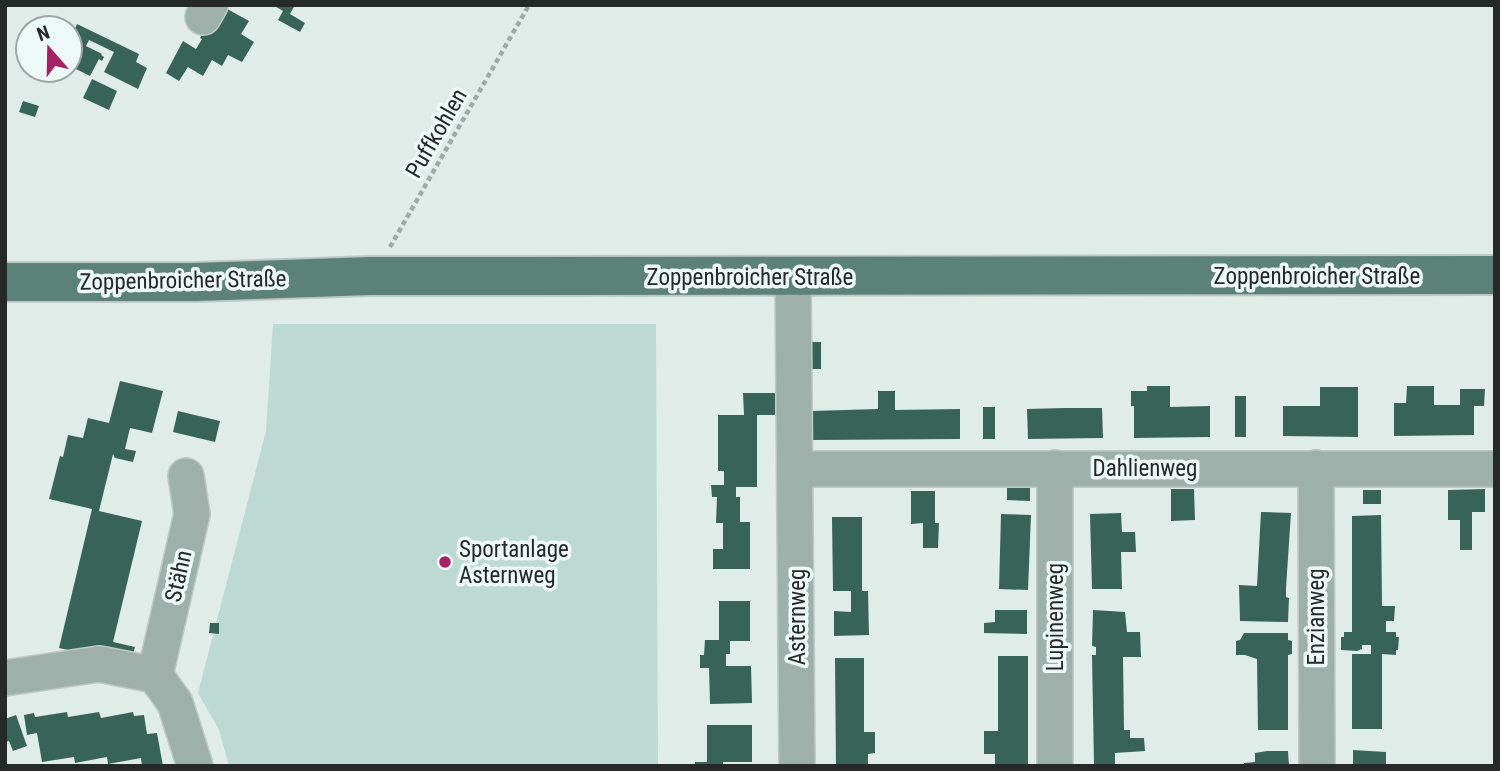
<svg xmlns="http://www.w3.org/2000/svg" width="1500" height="771" viewBox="0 0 1500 771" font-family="'Roboto Condensed',sans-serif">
	<rect width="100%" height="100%" fill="#e0ece8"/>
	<path fill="#bcdad1" d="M273 324H656L658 766H229L219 730 198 693 266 431Z"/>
	<path fill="#386458" d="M220 5 249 21 241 34 254 42 242 62 228 55 222 66 212 60 203 76 188 67 179 81 166 73 183 41 196 49 202 39 200 38Z
		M273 5H295L290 14 305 23 300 32 278 20 283 11Z
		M77 24 139 54 136 62 147 68 138 89 104 72 114 52 89 40 86 46 102 54 101 55 104 57 102 61 99 59 90 76 70 66V41Z
		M92 79 117 91 109 110 83 98Z
		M23 101 39 106 35 117 19 112Z
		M807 342H821V369H807Z
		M120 381 163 391 152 433 130 428 125 449 136 451 133 462 115 458 113 454 99 511 142 521 113 642 135 647 132 658 86 654 59 648 92 509 49 499 60 456 63 457 68 435 83 438 88 418 109 423Z
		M1147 386H1170V407L1210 406V437L1134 438V406H1131V391H1147Z
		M1407 386H1434V405H1460V389H1485L1484 406H1474V435L1394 436V403H1406Z
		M1320 387H1358V437L1283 436V406H1320Z
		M878 391H895V410L960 409V439L812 440V437L801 436V397L812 396V411L878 409Z
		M743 393H775V415H757V487H736V497H740V522H750V569H713V549H723V523H716L717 497H712L711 485H724V471H718V415H744Z
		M1235 396H1246V437H1235Z
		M983 407H995V439H983Z
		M1065 408H1102L1103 438 1028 439 1027 409Z
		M178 411 220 421 215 442 173 432Z
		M1007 486 1030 487V501L1007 500Z
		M1171 489H1194L1195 520 1171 521Z
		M1485 489V512H1472V550H1460V520H1448V490Z
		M1363 490H1381V504H1363Z
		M911 491H935V523H939L938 548H923V523L911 524Z
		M1261 512 1291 513 1286 588V597L1289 598 1288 622 1240 621 1239 585 1257 586Z
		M1121 513 1122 532H1135L1136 552H1121L1122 589H1092L1090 514Z
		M1001 514 1031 515 1028 590 999 589Z
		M1381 515 1382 606H1395L1394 621H1386V632H1396V637H1399L1398 650H1396V655L1382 654V729H1352V654H1371V645H1362V649L1357 651 1341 650V637H1344V632H1352V516Z
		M832 517H862V591H868L869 635 834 636V611L851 612V591H833Z
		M719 601H750V641H730V654H726V666H751L752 703 710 704 709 668H700V655H704L705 640H719Z
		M995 610H1027V634L984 633V623L995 622Z
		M1093 610 1125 612 1127 632H1140L1141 657H1123L1124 730H1130V738H1144L1145 751 1115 753V766H1094L1092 655H1096V647L1092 646Z
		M210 623H219V634L209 633Z
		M1244 633H1288V640L1292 641V654L1288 655V730H1258L1257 659 1245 655H1236V641L1240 640Z
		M998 656H1028V766H995V754H984V731H998Z
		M835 658H864V732H875V753L868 754V766H836Z
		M67 712 68 717 99 712 101 718 133 712 134 716 144 715 147 734 157 733 163 766H142L141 758 108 764 107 757 75 763 74 757 42 762 37 733 27 735 24 715 34 713 35 717Z
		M16 715 27 746 13 751 9 741 5 742V719Z
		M707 725H752V762H723V766H695V762H707Z
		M1353 750 1386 752V766H1353Z
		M1267 751H1288L1289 766H1244V763L1255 762V753Z"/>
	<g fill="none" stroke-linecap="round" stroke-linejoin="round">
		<g stroke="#bec9c5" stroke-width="38">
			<path id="minor" d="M203 17 210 5
				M793 276 797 766
				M1316 468 1317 766
				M796 469H1495
				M155 675 192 514 186 476
				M5 678 99 664 155 675 175 703 195 766
				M1055 766V468"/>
		</g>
		<g stroke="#bec9c5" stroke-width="42">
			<path id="major" d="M5 282H195L370 276 1495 275"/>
		</g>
		<path stroke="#a0a9a6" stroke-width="4.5" stroke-dasharray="5 3.5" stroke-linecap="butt" d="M390 247 529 5"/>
		<use href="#minor" stroke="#9db1aa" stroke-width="35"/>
		<use href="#major" stroke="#5c8176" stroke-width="38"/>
	</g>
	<circle fill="#a82066" stroke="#edf9f6" stroke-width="2.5" cx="445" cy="562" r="7"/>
	<g text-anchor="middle" stroke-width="7" stroke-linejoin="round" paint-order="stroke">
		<g font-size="23" fill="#252928" stroke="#edf9f6">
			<text transform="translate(436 133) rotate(-60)" y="8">Puffkohlen</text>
			<text x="1317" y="284">Zoppenbroicher Straße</text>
			<text x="750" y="285">Zoppenbroicher Straße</text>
			<text transform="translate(183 280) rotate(-1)" y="8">Zoppenbroicher Straße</text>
			<text x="1145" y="476">Dahlienweg</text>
			<text transform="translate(178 576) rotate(-77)" y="8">Stähn</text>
			<text transform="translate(797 617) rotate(-90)" y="8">Asternweg</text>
			<text transform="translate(1055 617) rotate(-90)" y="8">Lupinenweg</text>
			<text transform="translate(1316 617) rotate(-90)" y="8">Enzianweg</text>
		</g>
		<g font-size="23" fill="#252928" stroke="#edf9f6" text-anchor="start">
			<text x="459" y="557">Sportanlage<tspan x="459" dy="26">Asternweg</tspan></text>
		</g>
	</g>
	<rect width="1500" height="771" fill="none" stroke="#252928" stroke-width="14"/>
	<g transform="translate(49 49) rotate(340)"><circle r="33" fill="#edf9f6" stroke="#9da6a4" stroke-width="2"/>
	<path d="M0-5L12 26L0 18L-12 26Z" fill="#a82066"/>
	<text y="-10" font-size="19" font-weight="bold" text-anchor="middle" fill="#252928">N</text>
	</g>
</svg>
